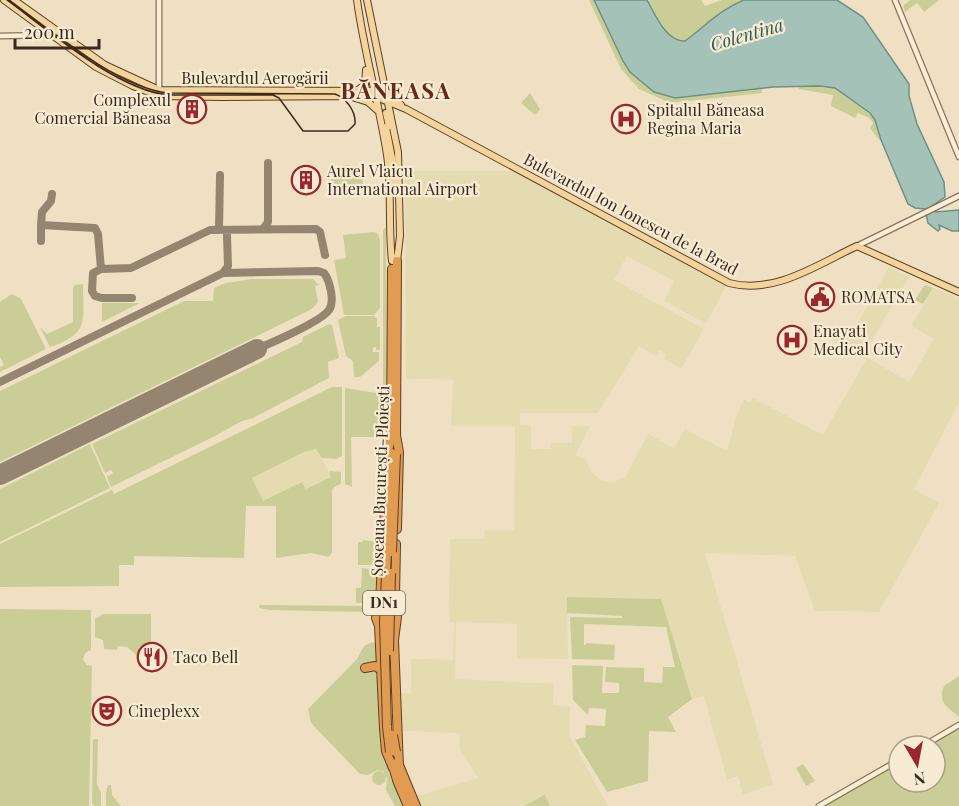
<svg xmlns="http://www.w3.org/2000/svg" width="959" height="806" viewBox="0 0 959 806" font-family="'Playfair Display',serif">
	<rect width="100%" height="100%" fill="#efe0c3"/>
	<path fill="#e5dbb0" d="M405 171H512L726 286 706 324 664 301 674 281 627 256 614 280 704 329 681 369 664 359 666 354 660 350 656 356 639 346 598 413H520V425L531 426V449H551V443H572V426H590L575 455 587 461 592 473 603 481 613 482 626 476 648 434 674 448 685 429 727 451 737 415 744 399 750 403 753 398 823 435 866 360 829 338 834 328 850 337 889 267 909 277 863 355 909 382 934 339 911 325 934 288 959 298V402L914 489 939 503 879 612 815 611 795 556 705 553 773 784 743 795 738 776 727 780 704 696 692 699 660 599 567 597 568 659 517 658V624L456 622 455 679 554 684 553 705 570 706V737L608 806H550L544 795 524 806H421L417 796 478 778 459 747 460 733 400 731 399 693H411V659L453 660 454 622H450L449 605 450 539H484L485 530H514L515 426H451L453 380 406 379Z
		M317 449 331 477 306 489 302 482 263 501 252 478 304 452Z"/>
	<path fill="#cace96" d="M589 0H594L623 61 630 72 654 92 762 88V93L670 103 639 89 621 69Z
		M651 0H701L705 6 722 0H744C721 9 704 27 685 41 666 42 656 15 648 1Z
		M910 0H939L924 12 917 3 905 12 903 6Z
		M799 86 835 88 870 114 875 120 881 139 879 140 870 128 873 123 869 118 858 113 855 118 831 106 833 95 799 89Z
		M530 93 540 109 535 115 521 103Z
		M331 181a16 16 0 1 1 32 0a16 16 0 1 1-32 0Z
		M386 227 387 433 384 469 383 437H351L352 487 345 484V388L383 394V230Z
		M374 232 377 233 380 239V308L374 315H344L334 260 346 258 343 235Z
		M251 279H313L319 285 315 286 318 302 312 309 0 462V391L184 301H213L214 288 226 283Z
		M75 285 83 284C83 320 90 334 50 347L40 327 47 334 73 322V288Z
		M926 285 933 288 923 304 915 300 924 286Z
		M12 294 21 299 46 349 0 372V367L4 365 0 357V302Z
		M102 303H140L102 322Z
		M346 316H374L377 319V327H380V350H376V347L373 348V352H379V361L360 377H354L353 361 346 356 345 352 338 320Z
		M329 324 332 325 339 357 337 359 328 362 329 378 253 418 242 421 213 437 111 487 107 477 113 473 111 470 105 473 92 444 302 342 303 337Z
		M332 387H342V456L336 459 322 458 316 449 304 452 252 478 263 501 302 482 306 489 331 477 329 471 341 472V484L334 487 332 490V552L329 557 311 553 276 558V506H246L244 558 134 556V565H119V586L0 587V544L112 490 114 494Z
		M90 444 110 488 0 542V489Z
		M363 540 378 542 377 567 373 565H358V542H363Z
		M362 568 372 569 377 575 374 602 356 603V588H361Z
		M567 597 661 599 692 699 668 717 676 732 649 731 648 781 607 792 575 740 585 737 586 725 605 726 606 709 589 708 588 715 573 700 572 665 603 666 602 693H619V683L605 682 606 667 644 668V682L662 683 663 667H675L666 627 584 624V646L587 643 615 645 614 660 572 659 570 617 622 618V616L567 613Z
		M259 605 375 606 371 611 367 612 269 610 259 608Z
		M0 609 91 610V650L85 653 83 660 87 665 92 666 89 806H0Z
		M103 614H151V650L141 659 127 647 118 646 117 650 104 649 103 640 95 637V619Z
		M372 642 379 645 384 729 408 806H395L386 790 387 778 383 771 377 770 368 775 360 774 311 723 308 709 357 659 364 646Z
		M959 676V717C948 707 937 703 944 686Z
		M959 725V806H819L899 760V782H935V746H923Z
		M93 739H98L97 784 101 793V806H94L92 803Z
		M803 764 815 781 806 786 796 768Z
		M372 778a7 7 0 1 1 14 0a7 7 0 1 1-14 0Z
		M108 785H111L112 795 121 806H106V793Z
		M545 795 550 806H524L544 795Z"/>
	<path fill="#a5c2b8" stroke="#6c9186" stroke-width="1.5" d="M594 0H647C655 14 666 42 685 41 704 27 721 9 744 0H837L863 17 909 84V96L917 124 944 182 945 197 932 206 936 212 959 210V231H952L939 225 940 229 938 231 928 223 925 209 915 208 908 204 881 140 875 120 870 113 835 88 820 86 773 87 675 98 654 92 630 72 623 61Z"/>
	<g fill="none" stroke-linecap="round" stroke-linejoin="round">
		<path stroke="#948570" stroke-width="8" d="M220 175 219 229 223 230
			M41 225 42 212 51 201 52 194
			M263 229 268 222V163
			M41 241V225L95 228 98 234 101 269
			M223 273 228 266 227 235
			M132 298H102L95 296 92 291 93 273 101 269 131 268 210 230 316 229 320 232 325 255
			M0 382 223 273 318 271 324 273C330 281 335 302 329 310 321 322 273 342 257 349"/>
		<path stroke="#948570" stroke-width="20" d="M0 475 257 349"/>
		<path stroke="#cbbca2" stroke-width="6" stroke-dasharray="6 3" stroke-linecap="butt" d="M376 82 383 113"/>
		<g stroke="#8a7159" stroke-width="7">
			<path id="minor" d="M159 0V90
				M895 0 959 157
				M0 36 50 35
				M857 246 959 196
				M923 746 959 725
				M819 806 899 760"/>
		</g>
		<g stroke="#583f2d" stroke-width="8">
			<path id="major" d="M4 0 96 67 133 86 159 96 221 97 361 96 379 98 406 109 729 283C775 295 818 264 857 246L959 292
				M14 0 105 65 159 90 377 91 388 93 401 105
				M357 0C364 52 379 103 387 155 392 188 388 226 392 261
				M367 0 398 152 400 236 397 261
				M356 91 365 85 366 70
				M355 98 368 102 377 110
				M386 113 389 126
				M386 127 392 158 393 188"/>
		</g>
		<g stroke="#583f2d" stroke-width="10">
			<path id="highway" d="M396 435 399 452 397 529
				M391 440 392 269
				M396 440 397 261
				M396 544 395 597 397 617 394 640 399 767
				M379 626 384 729 386 751 393 768
				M388 628 379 626 376 618 380 601 388 452 391 435
				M365 668 375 666 381 670
				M392 763 398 783 408 806
				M399 765 416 806"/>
		</g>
		<use href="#minor" stroke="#faeed7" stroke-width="4.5"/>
		<use href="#major" stroke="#f4d49a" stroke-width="6"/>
		<use href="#highway" stroke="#e19c51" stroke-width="8"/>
		<path stroke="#3a2a1e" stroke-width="1.5" d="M7 0C48 30 117 90 168 95H273L279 98 303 131H348L355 124C356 111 346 98 335 94L168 93C118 88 50 30 9 0"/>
		<g stroke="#583f2d" stroke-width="10" stroke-linecap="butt">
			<path id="highway-bridge" d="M392 552 396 454
				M389 651 391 573
				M393 735 396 752
				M390 752 387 727 384 622 391 453"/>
		</g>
		<use href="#highway-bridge" stroke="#e19c51" stroke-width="8"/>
	</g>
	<defs>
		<g id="building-ring" transform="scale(1.5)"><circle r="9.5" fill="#f7ebd3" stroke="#9b272d" stroke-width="1.5"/><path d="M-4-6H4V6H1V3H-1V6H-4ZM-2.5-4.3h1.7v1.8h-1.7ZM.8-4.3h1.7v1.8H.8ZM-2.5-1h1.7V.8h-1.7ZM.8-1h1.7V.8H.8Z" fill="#9b272d"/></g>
		<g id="hospital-ring" transform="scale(1.5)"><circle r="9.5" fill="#f7ebd3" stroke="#9b272d" stroke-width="1.5"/><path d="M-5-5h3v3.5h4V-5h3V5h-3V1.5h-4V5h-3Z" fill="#9b272d"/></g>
		<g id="civic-ring" transform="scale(1.5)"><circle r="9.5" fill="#f7ebd3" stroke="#9b272d" stroke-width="1.5"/><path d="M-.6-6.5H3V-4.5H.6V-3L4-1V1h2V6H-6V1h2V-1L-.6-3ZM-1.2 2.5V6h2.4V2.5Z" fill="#9b272d"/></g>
		<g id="restaurant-ring" transform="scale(1.5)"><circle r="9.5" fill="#f7ebd3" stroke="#9b272d" stroke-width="1.5"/><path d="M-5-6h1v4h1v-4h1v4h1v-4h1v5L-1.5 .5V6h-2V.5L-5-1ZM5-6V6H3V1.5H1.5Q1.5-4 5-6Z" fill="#9b272d"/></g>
		<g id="theatre-ring" transform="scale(1.5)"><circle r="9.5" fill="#f7ebd3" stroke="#9b272d" stroke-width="1.5"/><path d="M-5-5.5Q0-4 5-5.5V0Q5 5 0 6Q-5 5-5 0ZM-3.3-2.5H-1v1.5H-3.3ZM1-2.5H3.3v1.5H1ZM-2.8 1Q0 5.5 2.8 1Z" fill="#9b272d"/></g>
	</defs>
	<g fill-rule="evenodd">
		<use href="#building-ring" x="192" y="109"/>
		<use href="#hospital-ring" x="626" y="119"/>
		<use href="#building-ring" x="306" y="180"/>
		<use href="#civic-ring" x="820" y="297"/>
		<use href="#hospital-ring" x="792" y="340"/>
		<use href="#restaurant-ring" x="152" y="657"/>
		<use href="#theatre-ring" x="107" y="711"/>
	</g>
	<g text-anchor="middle" stroke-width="4.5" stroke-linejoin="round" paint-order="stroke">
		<rect fill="#f7ebd3" stroke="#736454" stroke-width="1.5" x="363" y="591" width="42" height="24" rx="4.5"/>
		<g font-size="15" font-weight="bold" fill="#3a2a1e">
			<text x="384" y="608">DN1</text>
		</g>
		<g font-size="16" fill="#3a2a1e" stroke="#f7ebd3">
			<text x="255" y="84">Bulevardul Aerogării</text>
			<text transform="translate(631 214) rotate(28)" y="6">Bulevardul Ion Ionescu de la Brad</text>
			<text transform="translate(380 481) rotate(-88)" y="6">Șoseaua București-Ploiești</text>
		</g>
		<g font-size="16" fill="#3a2a1e" stroke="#f7ebd3" text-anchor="start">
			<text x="171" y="106" text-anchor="end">Complexul<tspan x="171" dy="18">Comercial Băneasa</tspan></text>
			<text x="647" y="116">Spitalul Băneasa<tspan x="647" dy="18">Regina Maria</tspan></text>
			<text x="327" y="177">Aurel Vlaicu<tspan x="327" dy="18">International Airport</tspan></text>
			<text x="841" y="303">ROMATSA</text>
			<text x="813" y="337">Enayati<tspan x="813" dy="18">Medical City</tspan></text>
			<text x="173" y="663">Taco Bell</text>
			<text x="128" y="717">Cineplexx</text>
		</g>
		<g font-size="18" font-style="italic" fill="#2c5a55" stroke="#f7ebd3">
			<text transform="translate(747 35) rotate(-16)" y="6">Colentina</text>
		</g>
		<g font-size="22" font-weight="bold" letter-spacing="1.5" fill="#68281c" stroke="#f7ebd3">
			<text x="396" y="99">BĂNEASA</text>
		</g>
	</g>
	<g transform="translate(917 764) rotate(170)"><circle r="28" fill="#f7ebd3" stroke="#ab9e8b" stroke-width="1.5"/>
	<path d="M0-4.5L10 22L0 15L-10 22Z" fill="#9b272d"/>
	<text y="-9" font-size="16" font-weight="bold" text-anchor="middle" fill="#3a2a1e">N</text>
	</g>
	<path d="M15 39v9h84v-9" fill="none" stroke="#3a2a1e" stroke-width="3"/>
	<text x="24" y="39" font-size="18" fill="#3a2a1e" stroke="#f7ebd3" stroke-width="4.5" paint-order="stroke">200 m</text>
</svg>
